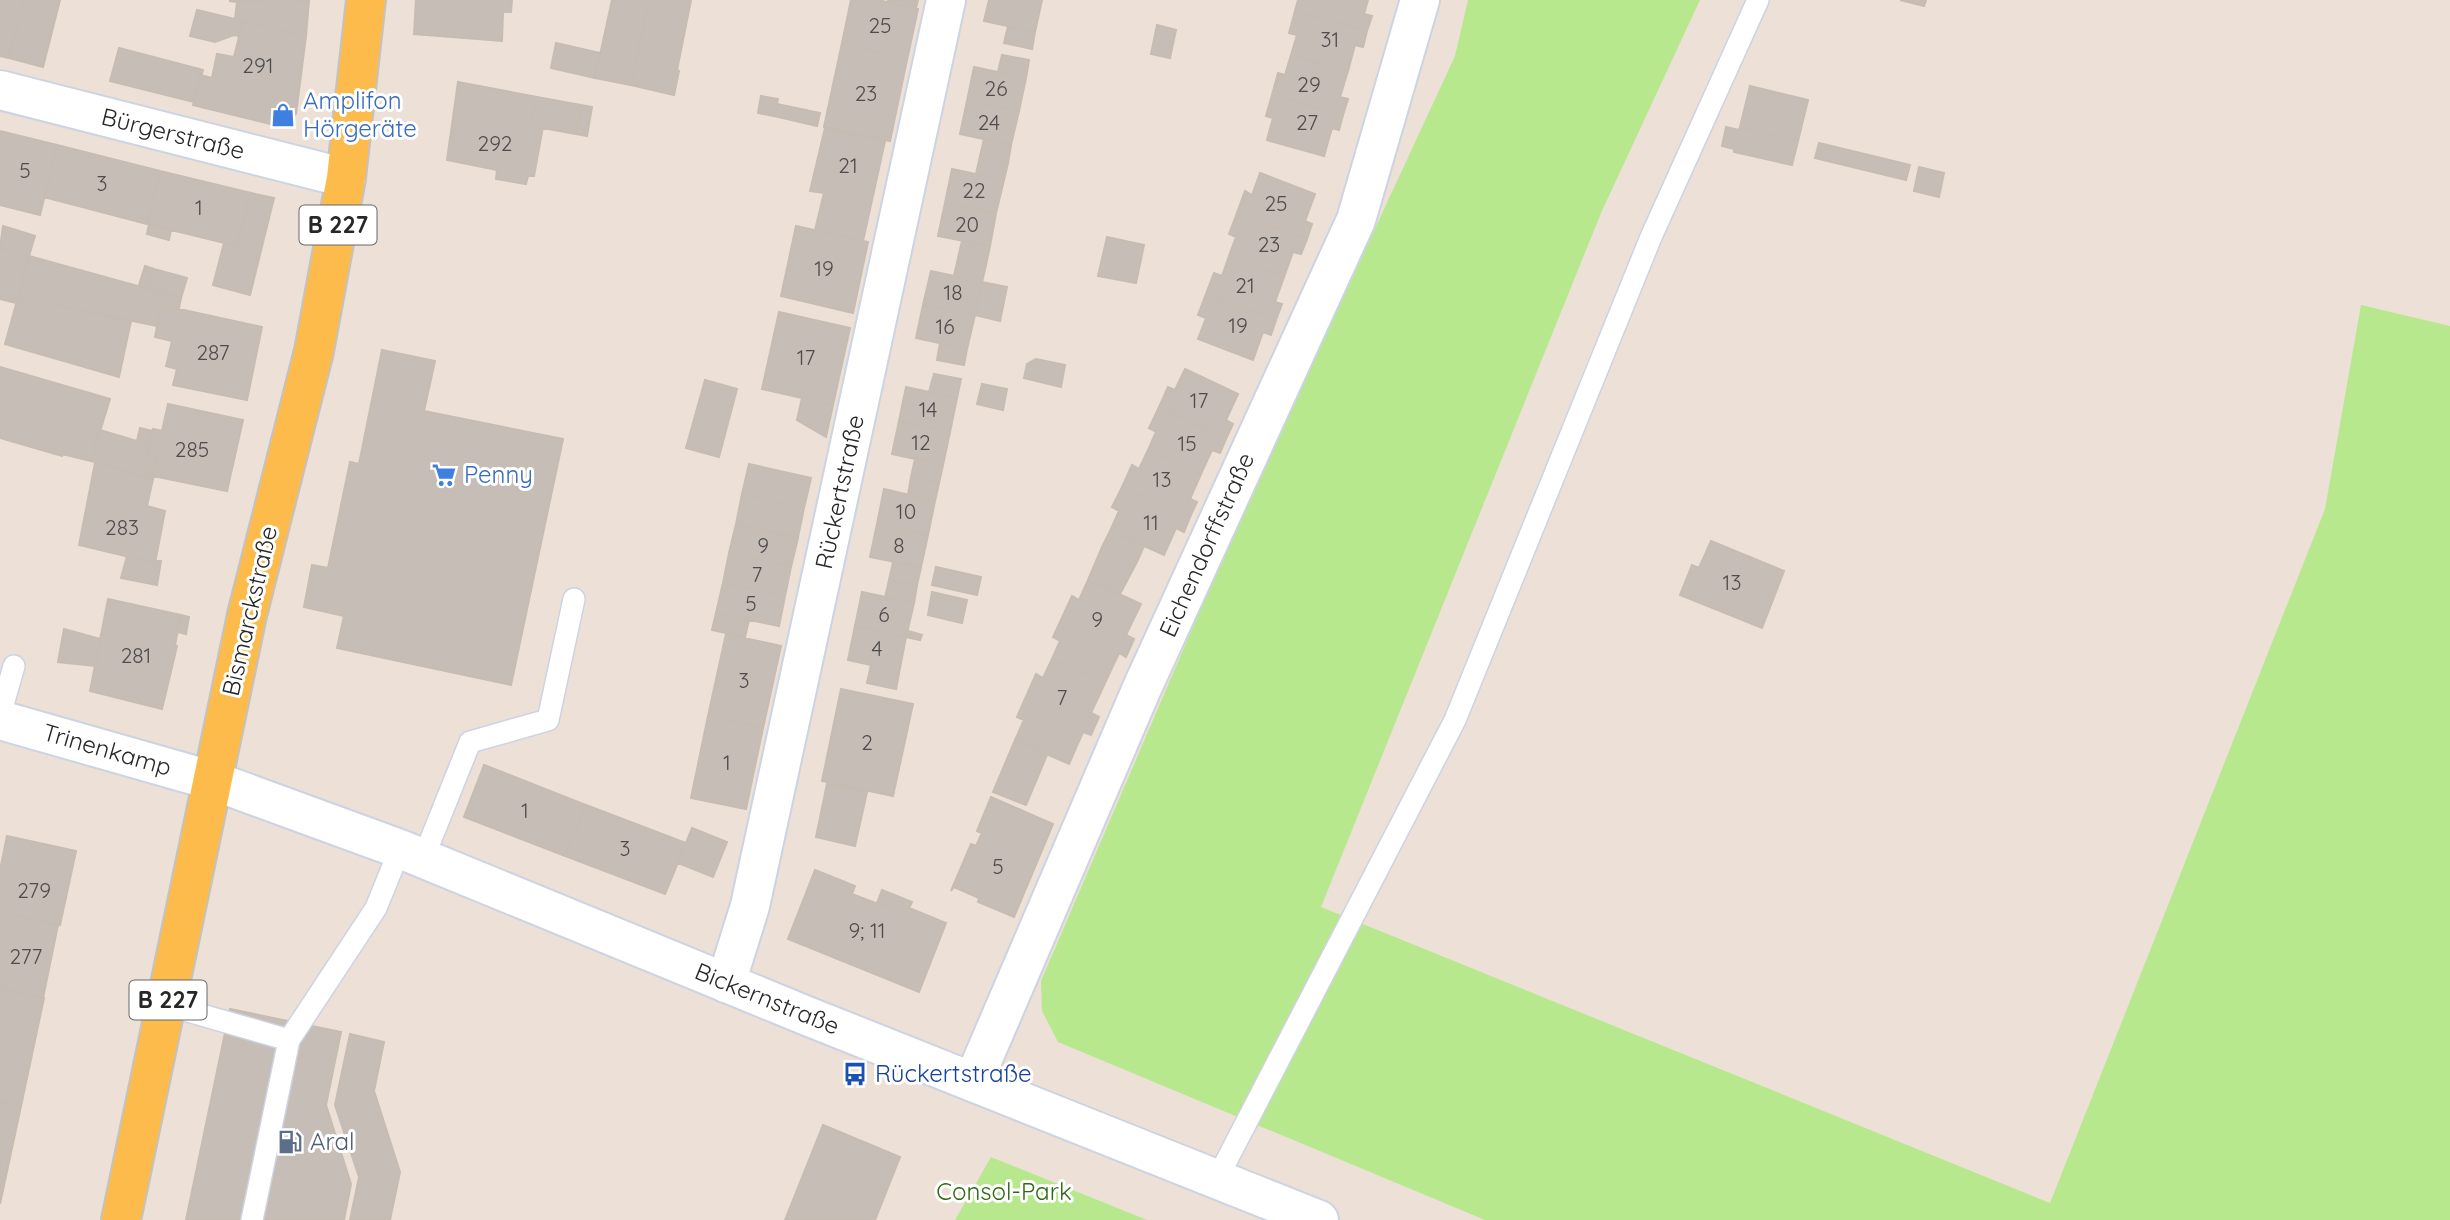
<svg xmlns="http://www.w3.org/2000/svg" width="2450" height="1220" viewBox="0 0 2450 1220" font-family="Quicksand,sans-serif">
	<rect width="100%" height="100%" fill="#ece0d7"/>
	<path fill="#b8e88e" d="M1468 0H1700L1601 213 1321 907 2050 1203 2325 509 2361 305 2450 326V1220H1485L1058 1042 1042 1011 1041 981 1226 550 1455 56Z
		M991 1157 1147 1220H955Z"/>
	<path fill="#c6bdb7" stroke="#c7bcb1" stroke-width="2" d="M0 0H24L9 58 0 56Z
		M24 0H60L43 67 9 58Z
		M309 0 306 36 235 19 237 2 229 1Z
		M416 0H512L511 12H503L502 41 414 34Z
		M612 0H649L631 85 595 78Z
		M649 0H691L677 70 679 71 674 95 631 85Z
		M851 0H878L918 9 907 60 842 43Z
		M888 0H918L916 8 888 2Z
		M989 0H1042L1035 32 984 21Z
		M1298 0H1368L1364 14 1372 16 1367 31 1295 11Z
		M1900 0H1926L1924 6Z
		M197 10 243 21 239 36 234 35 215 42 190 36Z
		M1295 11 1367 31 1363 47 1355 45 1348 71 1291 55 1297 35 1289 33Z
		M243 21 306 36 296 114 278 126 193 105 200 75 212 78 217 54 234 57Z
		M1157 25 1176 30 1170 58 1151 54Z
		M1008 26 1035 32 1032 49 1004 43Z
		M556 43 600 53 595 78 551 68Z
		M842 43 907 60 890 141 824 127Z
		M119 48 203 70 194 102 110 81Z
		M1002 55 1029 60 1026 78 998 72Z
		M1291 55 1348 71 1340 97 1348 99 1343 115 1272 95 1278 73 1285 75Z
		M974 67 1026 78 1019 111 967 101Z
		M458 82 537 97 532 119 544 121 534 176H528L526 184 496 179 497 170 447 160Z
		M1750 86 1808 100 1798 141 1740 127Z
		M1272 95 1343 115 1339 130 1332 128 1324 156 1267 140 1273 118 1266 116Z
		M761 96 778 99 774 116 758 113Z
		M537 97 581 105 576 134 543 128 544 121 532 119Z
		M967 101 1019 111 1011 145 960 134Z
		M777 104 820 113 817 126 774 116Z
		M581 105 592 107 587 136 576 134Z
		M1726 127 1739 130 1740 127 1798 141 1792 165 1734 152V149L1722 146Z
		M825 128 885 141 863 241 815 230 824 193 810 191Z
		M0 131 57 145 40 215 0 205Z
		M984 139 1011 145 1008 163 980 156Z
		M1819 143 1910 165 1906 180 1815 158Z
		M57 145 160 171 147 224 44 197Z
		M980 156 1008 163 1004 180 976 174Z
		M1919 167 1944 173 1939 197 1914 191Z
		M952 169 1004 180 996 213 945 203Z
		M160 171 251 193 237 246 147 224Z
		M1260 173 1315 194 1305 221 1312 224 1307 239 1237 213 1245 191 1252 195Z
		M251 193 274 198 250 295 213 285 224 243 237 246Z
		M945 203 996 213 990 246 938 236Z
		M1237 213 1307 239 1301 254 1293 252 1284 277 1229 256 1236 237 1229 234Z
		M149 224 171 230 169 240 147 234Z
		M3 226 35 236 29 256 0 248Z
		M796 226 868 242 853 313 781 296Z
		M1107 237 1144 245 1136 283 1098 276Z
		M962 241 990 246 986 265 958 258Z
		M0 248 29 256 16 303 0 299Z
		M29 256 181 298 179 308 161 305 157 326 18 297Z
		M1229 256 1284 277 1275 302 1282 304 1276 320 1206 294 1214 273 1222 276Z
		M958 258 986 265 982 282 954 276Z
		M145 266 154 269 148 288 139 285Z
		M154 269 187 278 181 298 148 288Z
		M931 271 982 282 975 315 923 305Z
		M982 282 1007 287 1000 321 975 315Z
		M1206 294 1276 320 1271 335 1263 332 1253 360 1198 339 1206 318 1198 315Z
		M18 297 131 321 119 377 5 344Z
		M161 305 262 327 247 400 173 385 177 369 166 366 172 341 155 337Z
		M923 305 975 315 967 349 916 338Z
		M779 312 850 328 833 405 762 389Z
		M940 343 967 349 964 365 937 360Z
		M382 350 435 361 424 411 563 439 511 685 337 648 344 616 304 607 312 565 328 568 350 462 359 464Z
		M1036 359 1065 365 1061 387 1024 378 1027 364Z
		M0 367 110 399 91 461 62 454V456L0 438Z
		M1185 369 1238 394 1226 420 1233 424 1226 439 1159 407 1168 387 1175 390Z
		M934 374 961 379 957 398 929 392Z
		M705 380 737 389 719 457 686 448Z
		M982 384 1007 389 1003 410 977 404Z
		M906 387 957 398 950 432 899 421Z
		M802 398 833 405 826 437 797 420Z
		M168 404 243 420 227 491 153 476 157 457 147 455 153 429 162 431Z
		M1159 407 1226 439 1220 453 1212 450 1201 474 1148 450 1156 432 1149 428Z
		M899 421 950 432 943 465 892 454Z
		M140 428 153 431 150 445 137 441Z
		M100 430 150 445 147 455 157 457 153 479 91 461Z
		M1148 450 1201 474 1190 499 1197 502 1190 517 1122 487 1132 465 1139 469Z
		M915 459 943 465 939 483 911 477Z
		M95 463 153 479 147 506 165 511 155 563 79 545Z
		M749 464 811 478 804 508 742 494Z
		M911 477 939 483 935 501 908 495Z
		M1122 487 1190 517 1184 532 1176 528 1164 555 1110 531 1119 511 1112 507Z
		M884 489 935 501 928 535 877 524Z
		M742 494 804 508 798 537 736 524Z
		M736 524 798 538 791 567 729 553Z
		M877 524 928 535 921 567 870 557Z
		M1110 531 1144 546 1137 562 1102 547Z
		M1711 541 1784 571 1762 628 1680 595 1692 565 1699 568Z
		M1102 547 1137 562 1120 594 1088 580Z
		M729 553 791 567 785 596 723 583Z
		M127 556 155 563 156 561H161L157 585 121 578Z
		M893 562 921 567 917 585 889 580Z
		M936 567 981 577 977 595 932 585Z
		M889 580 917 585 914 603 885 598Z
		M1088 580 1141 604 1126 635 1134 639 1126 657 1119 653 1105 683 1052 659 1060 641 1053 637 1072 596 1079 600Z
		M723 583 785 596 779 626 716 613Z
		M862 592 914 603 906 637 855 626Z
		M932 592 967 600 962 623 928 615Z
		M108 599 181 615 175 645 177 646 162 709 90 691Z
		M716 613 749 620 745 637 712 630Z
		M181 615 189 617 186 634 178 632Z
		M855 626 906 637 896 689 867 683 871 665 848 660Z
		M64 629 100 639 95 666 58 662Z
		M908 631 922 635 920 640 906 637Z
		M726 634 781 646 763 728 708 716Z
		M1052 659 1105 683 1091 713 1099 717 1091 735 1083 732 1069 764 1015 740 1024 720 1017 717 1036 674 1043 678Z
		M841 689 913 704 893 796 822 781Z
		M708 716 763 728 746 809 691 798Z
		M1015 740 1047 755 1026 805 993 792Z
		M484 765 586 805 565 856 464 817Z
		M827 784 867 792 855 846 816 837Z
		M991 797 1053 824 1014 917 978 902 979 898 954 887 951 891 971 844 976 846 982 833 977 831Z
		M586 805 686 843 665 894 565 856Z
		M692 828 727 842 713 877 678 863Z
		M7 836 76 851 60 925 0 912V870Z
		M815 870 855 886 852 894 904 914 907 907 946 923 919 992 788 939Z
		M882 890 912 902 909 908 907 907 904 914 877 903Z
		M0 912 58 925 43 998 0 989Z
		M0 989 44 998 21 1106 0 1102Z
		M230 1009 341 1032 326 1105 351 1184 344 1220H186Z
		M350 1034 384 1042 374 1091 400 1172 390 1220H350L359 1177 335 1105Z
		M0 1102 21 1106 0 1204Z
		M823 1125 900 1157 875 1220H785Z"/>
	<g fill="none" stroke-linecap="round" stroke-linejoin="round">
		<g stroke="#ccd3e2" stroke-width="24">
			<path id="service" d="M0 715 14 666
				M423 859 470 742 548 720 574 599
				M167 1005 289 1040 252 1220
				M289 1040 376 908 400 849
				M1217 1179 1455 720 1651 237 1758 0"/>
		</g>
		<g stroke="#ccd3e2" stroke-width="42">
			<path id="minor" d="M0 90 346 178
				M0 720 214 781
				M726 983 750 906 946 0
				M973 1082 1142 688 1356 220 1420 0"/>
		</g>
		<g stroke="#ccd3e2" stroke-width="42">
			<path id="tertiary" d="M214 781 400 849 807 1016 1319 1220"/>
		</g>
		<g stroke="#c3c3c3" stroke-width="42">
			<path id="primary" d="M121 1220 247 615 314 351 346 178 366 0"/>
		</g>
		<use href="#service" stroke="#fff" stroke-width="21"/>
		<use href="#minor" stroke="#fff" stroke-width="38"/>
		<use href="#tertiary" stroke="#fff" stroke-width="38"/>
		<use href="#primary" stroke="#fcbb4b" stroke-width="38"/>
	</g>
	<defs>
		<g id="shop-bare" transform="scale(1.89)"><path d="M-5-2.5h2.3a2.7 3.5 0 0 1 5.4 0H5L5.5 6h-11ZM-1.5-2.5h3a1.5 2.3 0 0 0-3 0Z" fill="#3f7fe0" stroke="#fff" stroke-width="2.5" paint-order="stroke"/></g>
		<g id="supermarket-bare" transform="scale(1.89)"><path d="M-6-5.5h2.5l.6 2H6L4.5 2H-2.5L-4.4-4H-6ZM-1.5 3.2a1.3 1.3 0 1 0 .1 0ZM3 3.2a1.3 1.3 0 1 0 .1 0Z" fill="#3f7fe0" stroke="#fff" stroke-width="2.5" paint-order="stroke"/></g>
		<g id="bus-bare" transform="scale(1.89)"><path d="M-5-6H5V4H4V6H2V4H-2V6H-4V4H-5ZM-3.5-4V0h7V-4ZM-3.5 1.2v1.5H-2V1.2ZM2 1.2v1.5H3.5V1.2Z" fill="#1a4fb4" stroke="#fff" stroke-width="2.5" paint-order="stroke"/></g>
		<g id="fuel-bare" transform="scale(1.89)"><path d="M-5.5-6h7V0h2V4h1.3V-2.5L3-4.5l.8-.8L6-3V5H2.5V1h-1V6h-7ZM-4.2-4.7v3.2H.2V-4.7Z" fill="#5c6f8a" stroke="#fff" stroke-width="2.5" paint-order="stroke"/></g>
	</defs>
	<g fill-rule="evenodd">
		<use href="#shop-bare" x="283" y="115"/>
		<use href="#supermarket-bare" x="444" y="475"/>
		<use href="#bus-bare" x="855" y="1074"/>
		<use href="#fuel-bare" x="290" y="1142"/>
	</g>
	<g text-anchor="middle" stroke-width="6" stroke-linejoin="round" paint-order="stroke">
		<g font-size="21" fill="#4f4c4b">
			<text x="880" y="33">25</text>
			<text x="1330" y="47">31</text>
			<text x="258" y="73">291</text>
			<text x="1309" y="92">29</text>
			<text x="996" y="96">26</text>
			<text x="866" y="101">23</text>
			<text x="989" y="130">24</text>
			<text x="1307" y="130">27</text>
			<text x="495" y="151">292</text>
			<text x="848" y="173">21</text>
			<text x="25" y="178">5</text>
			<text x="102" y="191">3</text>
			<text x="974" y="198">22</text>
			<text x="1276" y="211">25</text>
			<text x="199" y="215">1</text>
			<text x="967" y="232">20</text>
			<text x="1269" y="252">23</text>
			<text x="824" y="276">19</text>
			<text x="1245" y="293">21</text>
			<text x="953" y="300">18</text>
			<text x="1238" y="333">19</text>
			<text x="945" y="334">16</text>
			<text x="213" y="360">287</text>
			<text x="806" y="365">17</text>
			<text x="1199" y="408">17</text>
			<text x="928" y="417">14</text>
			<text x="921" y="450">12</text>
			<text x="1187" y="451">15</text>
			<text x="192" y="457">285</text>
			<text x="1162" y="487">13</text>
			<text x="906" y="519">10</text>
			<text x="1151" y="530">11</text>
			<text x="122" y="535">283</text>
			<text x="763" y="553">9</text>
			<text x="899" y="553">8</text>
			<text x="757" y="582">7</text>
			<text x="1732" y="590">13</text>
			<text x="751" y="611">5</text>
			<text x="884" y="622">6</text>
			<text x="1097" y="627">9</text>
			<text x="877" y="656">4</text>
			<text x="136" y="663">281</text>
			<text x="744" y="688">3</text>
			<text x="1062" y="705">7</text>
			<text x="867" y="750">2</text>
			<text x="727" y="770">1</text>
			<text x="525" y="818">1</text>
			<text x="625" y="856">3</text>
			<text x="998" y="874">5</text>
			<text x="34" y="898">279</text>
			<text x="867" y="938">9; 11</text>
			<text x="26" y="964">277</text>
		</g>
		<g fill="#fff" stroke="#686868" stroke-width="2">
			<rect x="299.5" y="205.5" width="77" height="39" rx="5"/>
			<rect x="129.5" y="980.5" width="77" height="39" rx="5"/>
		</g>
		<g font-size="23" font-weight="bold" fill="#272727">
			<text x="338" y="233">B 227</text>
			<text x="168" y="1008">B 227</text>
		</g>
		<g font-size="24" fill="#366cbe" stroke="#fff" text-anchor="start">
			<text x="303" y="109">Amplifon<tspan x="303" dy="28">Hörgeräte</tspan></text>
			<text x="464" y="483">Penny</text>
		</g>
		<g font-size="24" fill="#272727" stroke="#fff">
			<text transform="translate(173 134) rotate(14)" y="8">Bürgerstraße</text>
			<text transform="translate(840 492) rotate(-78)" y="8">Rückertstraße</text>
			<text transform="translate(1207 545) rotate(-66)" y="8">Eichendorffstraße</text>
			<text transform="translate(250 611) rotate(-77)" y="8">Bismarckstraße</text>
			<text transform="translate(107 750) rotate(16)" y="8">Trinenkamp</text>
			<text transform="translate(767 999) rotate(22)" y="8">Bickernstraße</text>
		</g>
		<g font-size="24" fill="#164399" stroke="#fff" text-anchor="start">
			<text x="875" y="1082">Rückertstraße</text>
		</g>
		<g font-size="24" fill="#4e5e75" stroke="#fff" text-anchor="start">
			<text x="310" y="1150">Aral</text>
		</g>
		<g font-size="24" fill="#306813" stroke="#fff">
			<text x="1004" y="1200">Consol-Park</text>
		</g>
	</g>
</svg>
